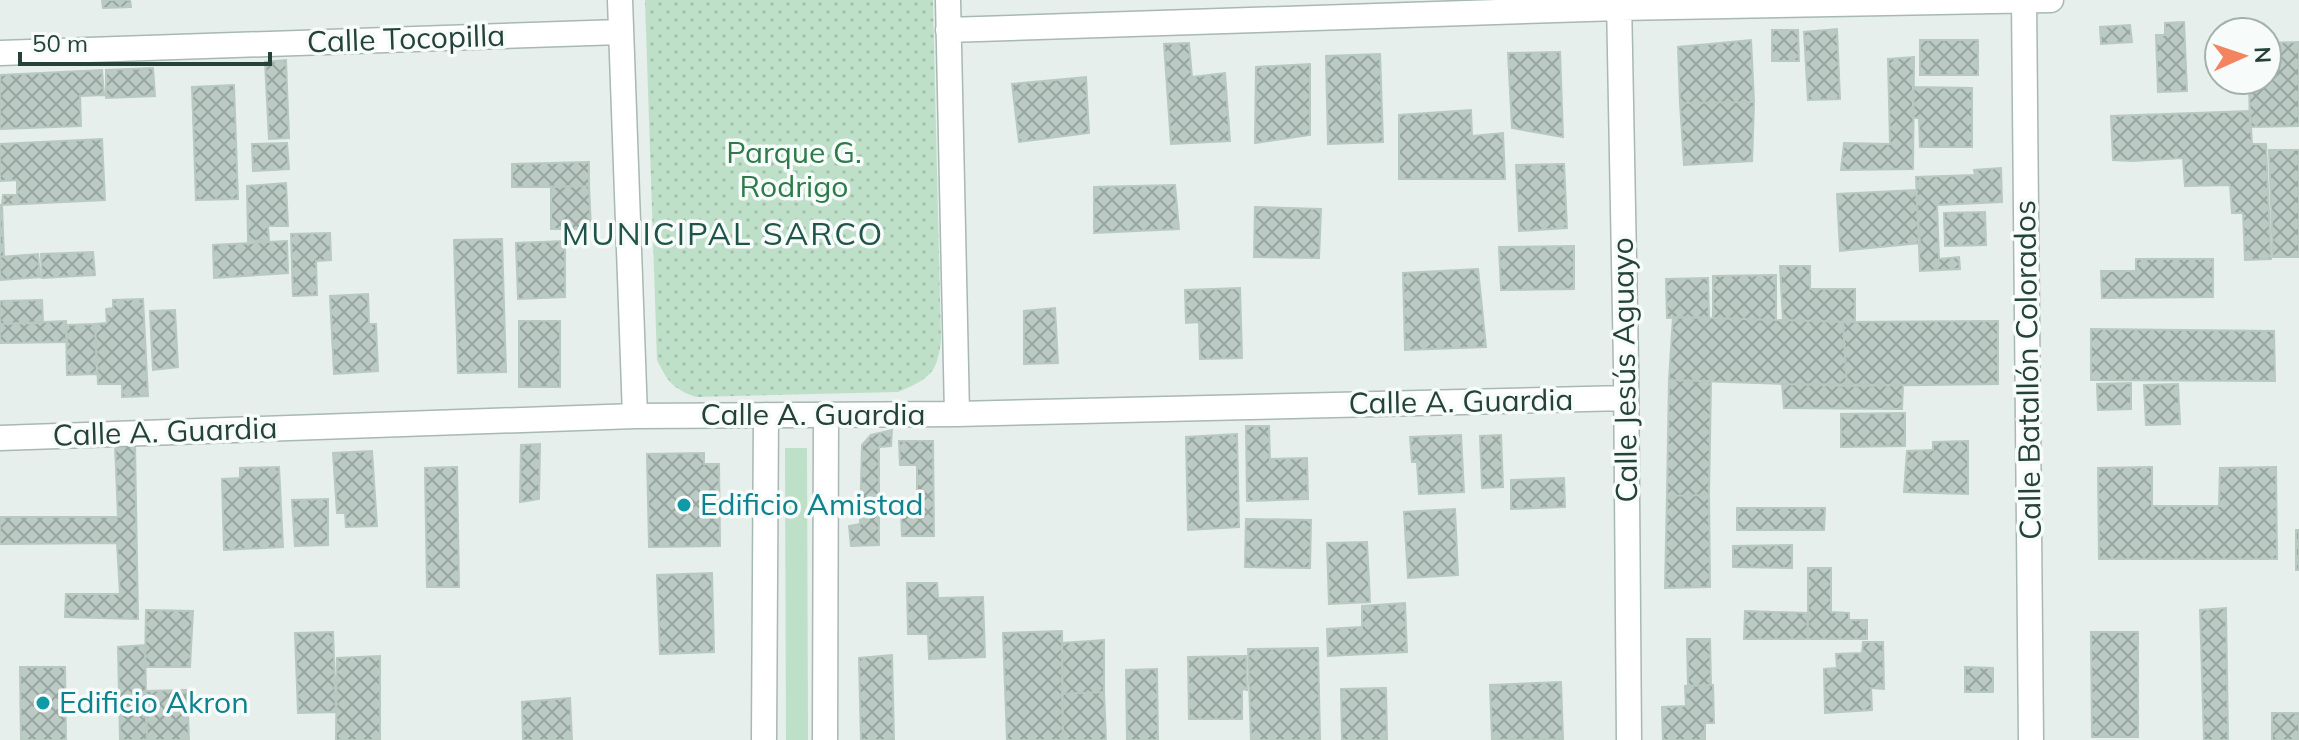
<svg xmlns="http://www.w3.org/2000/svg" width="2299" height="740" viewBox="0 0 2299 740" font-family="Mulish,sans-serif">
	<defs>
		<pattern id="park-dots" width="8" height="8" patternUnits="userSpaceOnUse" patternTransform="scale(2)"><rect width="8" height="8" fill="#bfe0c8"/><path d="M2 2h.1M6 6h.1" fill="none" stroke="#a4c1ad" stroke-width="1.8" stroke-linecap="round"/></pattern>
		<pattern id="building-cross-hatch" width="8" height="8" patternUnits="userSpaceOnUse" patternTransform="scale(2)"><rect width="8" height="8" fill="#bbcac4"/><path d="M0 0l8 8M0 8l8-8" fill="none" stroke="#98a6a0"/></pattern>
	</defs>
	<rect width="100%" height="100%" fill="#e6efeb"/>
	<path fill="#bfe0c8" d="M785 448H807L808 740H786Z"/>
	<path fill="url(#park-dots)" d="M645 0H933L941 340C937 374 930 378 898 392L696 397C673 389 667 381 657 360Z"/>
	<path fill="url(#building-cross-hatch)" stroke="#b8c9c2" stroke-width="2" d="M102 0H130L131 7 103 8Z
		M2184 22 2187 91 2158 92 2156 35H2165V23Z
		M2130 25 2132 42 2101 44 2100 27Z
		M1837 29 1840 99 1808 100 1804 32Z
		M1772 30H1798L1799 61H1772Z
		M1751 40 1754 102 1680 103 1678 47Z
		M1920 40H1978V75H1920Z
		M2299 42V126L2250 127 2249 80H2267V43Z
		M1189 43 1192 77 1225 73 1230 141 1171 144 1164 44Z
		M1560 52 1563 137 1512 128 1508 53Z
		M1380 54 1383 142 1328 144 1326 56Z
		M1914 57 1913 169 1841 170 1844 143 1890 144 1888 59Z
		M286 60 289 138 269 139 265 62Z
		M1310 64V135L1255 143 1256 67Z
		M153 68 155 96 106 98V70Z
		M102 70 104 95 80 96 81 126 0 129V75Z
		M1086 77 1089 133 1019 142 1012 84Z
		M234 85 238 199 196 200 192 87Z
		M1913 87 1972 88V147H1920L1919 118H1913Z
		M1754 102 1752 161 1684 165 1680 103Z
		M1471 110 1472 136 1503 133 1505 179H1399V115Z
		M2250 111 2252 144H2266L2271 259 2245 260 2243 213H2232L2230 185 2185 186 2183 158 2133 161 2113 160 2111 116Z
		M102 139 105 200 2 205 3 195H17V180L0 181V144Z
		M287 143 289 169 253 171 252 144Z
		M2269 150H2299V257H2273Z
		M589 162V186L512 187V164Z
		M1564 164 1567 228 1519 231 1516 165Z
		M2001 168 2002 202 1937 205 1939 259 1959 257 1960 269 1920 271 1916 177 1975 175 1974 170Z
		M286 183 288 226H268L269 240 248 241 247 186Z
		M1175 185 1179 229 1094 233V187Z
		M589 186 591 229H551V187Z
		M1916 190 1920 243 1840 251 1837 194Z
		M0 205H2L4 257H0Z
		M1255 207 1321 209 1319 258 1254 257Z
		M1985 212 1986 245 1945 246 1944 213Z
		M330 233 331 260 316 261 317 295 293 296 291 234Z
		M502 239 506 372 458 373 454 240Z
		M287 241 288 273 214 278 213 245Z
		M565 241V297L518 299 516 243Z
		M1574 246V289L1501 290 1499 247Z
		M93 252 95 275 42 278 41 254Z
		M38 254 40 277 0 280V257Z
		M2136 259H2213V297L2102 298 2101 271H2136Z
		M1780 266H1810V289H1855V322L1783 320Z
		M1478 269 1486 347 1405 350 1403 273Z
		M1776 275V320L1713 318V276Z
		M1708 278 1709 317 1667 318 1666 279Z
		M1240 288 1242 358 1200 359 1199 322 1186 323 1185 290Z
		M368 294 369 324H376L378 371 334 374 330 296Z
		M143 299 148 396 122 397V384H98L95 324 107 323 106 309 113 308V300Z
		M42 300 43 323 0 324V301Z
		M1055 308 1058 363 1024 364V311Z
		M175 310 178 367 153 370 150 311Z
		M1673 317 1843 322 1847 386 1669 380Z
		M66 321 67 342 0 343V324Z
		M519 321H560V387H519Z
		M1998 321V384L1847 386 1843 322Z
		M95 324 97 374 67 375 66 325Z
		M2091 329 2274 331 2275 381 2091 380Z
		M1669 380 1711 381 1709 495 1667 496Z
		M2131 383V409L2098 410 2097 384Z
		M1782 384 1903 385 1902 409 1784 408Z
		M2178 384 2180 424 2146 425 2144 385Z
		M1905 413V446L1841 447V414Z
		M1246 426H1269L1270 459 1307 458 1308 499 1247 501Z
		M892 430 891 446 879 447V545L851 546 849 526 860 524 862 445 871 435Z
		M1237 434 1239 527 1188 530 1186 437Z
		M1461 435 1464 492 1419 494 1417 462H1412L1410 437Z
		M1501 435 1503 487 1482 488 1480 436Z
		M899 441H933L934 536H902L901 511H917V465H900Z
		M1968 441V494L1904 492 1907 451 1933 450V442Z
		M540 444 539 499 520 502 521 445Z
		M115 445H135L138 619 65 617 66 594H120L117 543 0 544V517H118Z
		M372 451 377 526 346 527 345 513H337L333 453Z
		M704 453V464H719L720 546 649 547 647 454Z
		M279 467 283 547 224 550 222 479 240 478V468Z
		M457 467 459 587H427L425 468Z
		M2152 467V506H2219L2220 468 2276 467 2277 559H2099L2098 468Z
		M1564 478 1565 507 1511 509V480Z
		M1709 495 1710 587 1665 588 1667 496Z
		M328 499V545L295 546 292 500Z
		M1737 508H1825L1824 530H1737Z
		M1455 509 1458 575 1408 578 1404 512Z
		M1246 519 1311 520 1310 568 1245 567Z
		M2296 530H2299V570H2296Z
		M1367 542 1370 602 1329 604 1327 543Z
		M1792 545V568L1733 567V546Z
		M1808 568H1831V612L1849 613V620H1867V639H1808Z
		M712 573 714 652 660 654 657 575Z
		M907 583H937L938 598 983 597 985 657 929 659 928 634H908Z
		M1405 603 1407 652 1328 656 1327 629 1362 627V606Z
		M2226 608 2228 740H2204L2200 610Z
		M146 610 193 611 190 667H145Z
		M1745 611 1807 613 1808 639H1744Z
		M1062 631 1063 740H1007L1003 633Z
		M333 632 336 712 298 713 295 633Z
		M2091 632H2138V737H2092Z
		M1687 639H1710L1711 685 1688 686Z
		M1104 640V692L1062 694V643Z
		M1863 642H1883L1884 689 1871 688 1872 710 1825 713 1824 669 1837 668 1836 654 1862 653Z
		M145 645 147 740H120L118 647Z
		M1318 648 1320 740H1251L1248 649Z
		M892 655 894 740H861L859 658Z
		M380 656V740H336L337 658Z
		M1246 656 1247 690 1242 689V719H1189L1188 657Z
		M20 667H65L66 740H21Z
		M1965 667 1993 668V692H1965Z
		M1157 669 1158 740H1127L1126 670Z
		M1561 682 1563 739 1492 740 1490 685Z
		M1713 685 1714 723H1705V740H1663L1662 707 1686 706 1685 686Z
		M1386 688 1387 740H1342L1341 689Z
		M187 690 189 740H147L145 691Z
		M1104 692 1106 740H1063L1062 694Z
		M570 698 572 740H523L522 702Z
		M2272 713H2299V740H2272Z"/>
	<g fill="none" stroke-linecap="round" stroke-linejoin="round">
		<g stroke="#a8b8b2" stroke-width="27">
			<path id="minor" d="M620 0 635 416
				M948 0 957 414
				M1619 0 1626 365 1629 740
				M2024 0 2031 740
				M948 30 1619 8 2051 0
				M0 53 620 32
				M0 438 635 416 957 414 1626 398
				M764 740 766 415
				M825 740 826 415"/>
		</g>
		<use href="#minor" stroke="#fff" stroke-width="24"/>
	</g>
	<g fill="#0f9aa8" stroke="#f7fbf9" stroke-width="3">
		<circle cx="684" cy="505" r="8"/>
		<circle cx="43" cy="703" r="8"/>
	</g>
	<g text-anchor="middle" stroke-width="7" stroke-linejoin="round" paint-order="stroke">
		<g font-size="30" fill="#24423a" stroke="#f7fbf9">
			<text transform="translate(406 39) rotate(-2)" y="10">Calle Tocopilla</text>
			<text transform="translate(1625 370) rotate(-91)" y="10">Calle Jesús Aguayo</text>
			<text transform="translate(2028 370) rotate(-91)" y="10">Calle Batallón Colorados</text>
			<text transform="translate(1461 402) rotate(-1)" y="10">Calle A. Guardia</text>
			<text x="813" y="425">Calle A. Guardia</text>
			<text transform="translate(165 432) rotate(-2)" y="10">Calle A. Guardia</text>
		</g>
		<g font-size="30" fill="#2d7a4b" stroke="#f7fbf9">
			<text x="794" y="163">Parque G.<tspan x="794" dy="34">Rodrigo</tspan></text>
		</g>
		<g font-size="30" fill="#0d838f" stroke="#f7fbf9" text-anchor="start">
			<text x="700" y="515">Edificio Amistad</text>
			<text x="59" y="713">Edificio Akron</text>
		</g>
		<g font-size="32" letter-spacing="2" fill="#1f5548" stroke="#f7fbf9">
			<text x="723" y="245">MUNICIPAL SARCO</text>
		</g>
	</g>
	<g transform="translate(2243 56) rotate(87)"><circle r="38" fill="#f7fbf9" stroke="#a3b1ad" stroke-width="2"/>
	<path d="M0-6L14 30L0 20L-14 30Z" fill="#f4845f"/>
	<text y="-12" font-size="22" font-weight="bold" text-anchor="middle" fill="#24423a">N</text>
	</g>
	<path d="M20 52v12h250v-12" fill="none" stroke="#24423a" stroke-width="4"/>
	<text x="32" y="52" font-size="24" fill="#24423a" stroke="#f7fbf9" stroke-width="6" paint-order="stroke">50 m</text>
</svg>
